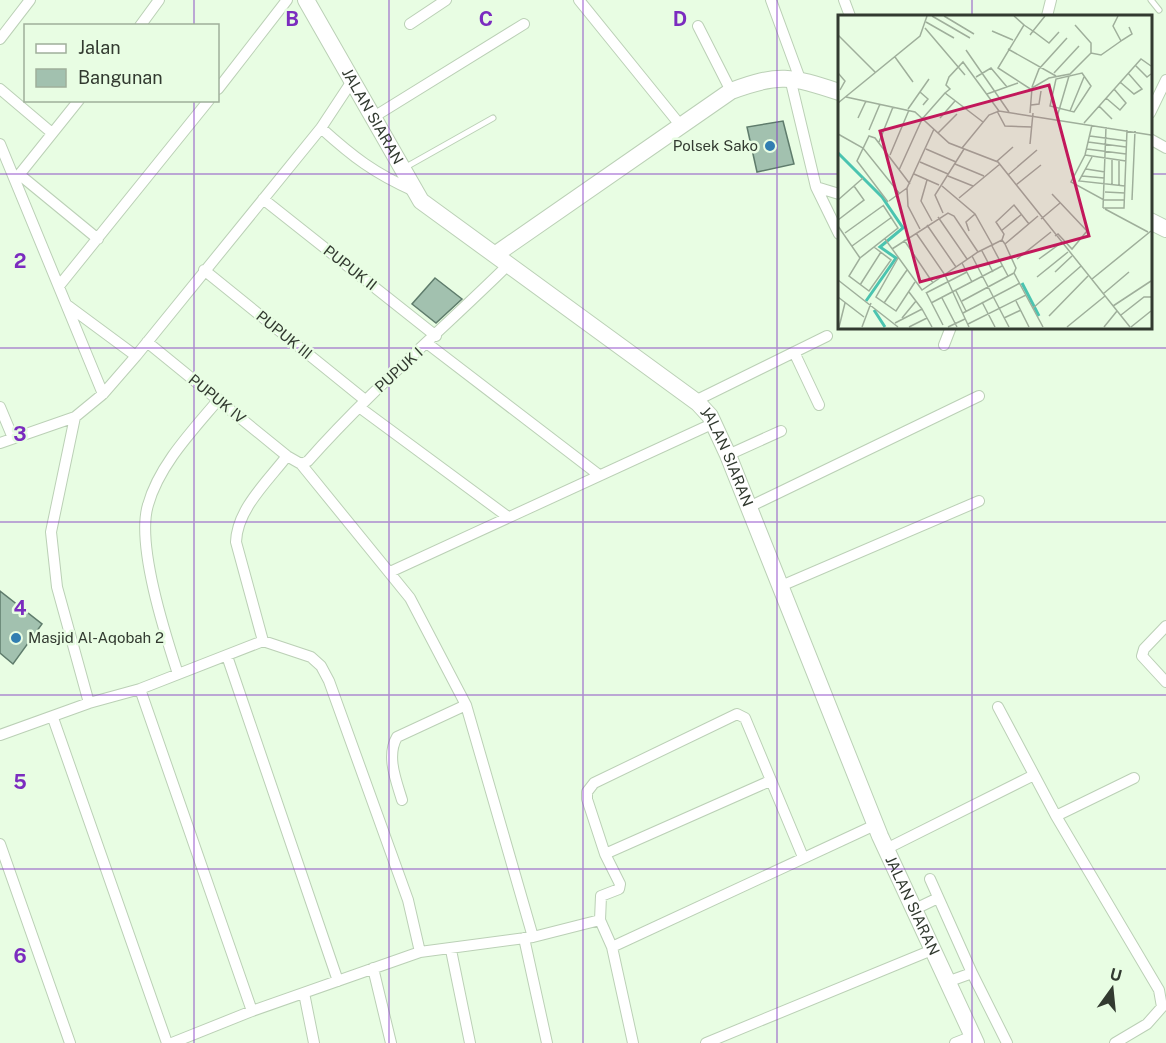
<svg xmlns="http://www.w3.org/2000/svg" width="1166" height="1043" viewBox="0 0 1166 1043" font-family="'Public Sans',sans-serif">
	<rect width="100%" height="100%" fill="#e8fde3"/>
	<path fill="#a2c1af" stroke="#5f7c6c" stroke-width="1.5" d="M783 121 794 164 757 172 747 127Z
		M435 278 462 299 436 323 412 304Z
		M0 591 42 624 13 664 0 653Z"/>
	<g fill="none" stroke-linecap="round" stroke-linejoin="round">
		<g stroke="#bbd0b6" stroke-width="7">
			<path id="lane" d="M1151 0 1159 10
				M406 167 493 118"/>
		</g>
		<g stroke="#bbd0b6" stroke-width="12">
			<path id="street" d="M579 0 681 126
				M771 0 800 79
				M844 0 850 16
				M1047 16 1051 0
				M410 24 446 0
				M140 26 159 0
				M698 26 731 91
				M0 39 30 0
				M790 78 816 187 839 194
				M0 89 52 133
				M218 89 287 0
				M1150 113 1166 80
				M372 118 524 24
				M321 128C353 157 374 173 414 191
				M1150 139 1166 148
				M0 144 103 394
				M20 175 98 239
				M15 180 79 100
				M816 187 839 234
				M263 199 436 336
				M204 270 365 400
				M59 286 209 100
				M67 305 136 356
				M147 342 287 456 301 464 308 461C370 391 442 330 509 264
				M428 344 599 475
				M944 345 951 327
				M794 352 819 405
				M695 401 827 336
				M0 407 13 438
				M359 407 508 517
				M0 443 75 417
				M728 455 781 431
				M301 464 410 598 466 705 533 937
				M749 507 979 396
				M390 572 714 423
				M781 586 979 501
				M1166 626 1144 649 1142 656 1166 682
				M263 641 236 542C237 509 268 481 287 456
				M227 656 338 981
				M178 674C165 634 136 544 148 505 159 465 193 430 219 399
				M140 689 252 1011
				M89 703 57 587 51 532 75 417 103 394 136 356 321 128 352 81
				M998 707 1056 816 1159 990 1162 1007 1147 1024 1115 1043
				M53 718 167 1043
				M0 735 89 703 140 689 263 641 311 657 321 666 329 681 408 900 420 952
				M402 800C396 780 386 756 397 737L466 705
				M1056 816 1134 778
				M0 844 70 1043
				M886 849 1034 775
				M605 854 770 781
				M930 879 972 973
				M913 910 938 898
				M600 920 601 896 619 889 620 884 605 854 587 799V792L594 783 737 714 745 718 803 857
				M524 938 547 1043
				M612 947 875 825
				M451 950 470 1043
				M373 968 391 1043
				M947 982 972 973 1007 1043
				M304 993 314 1043
				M172 1043 252 1011 420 952 533 937 600 920 612 947 633 1043
				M706 1043 932 950
				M955 1043 973 1036"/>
		</g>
		<g stroke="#bbd0b6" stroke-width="18">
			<g id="secondary">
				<path id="s1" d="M306 0 421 201 698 403 710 416 728 455 880 836 976 1043"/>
				<path d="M1150 221 1166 229"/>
				<path d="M496 254 731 91C779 73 790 76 839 92"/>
			</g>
		</g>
		<use href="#lane" stroke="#fff" stroke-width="5"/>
		<use href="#street" stroke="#fff" stroke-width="10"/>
		<use href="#secondary" stroke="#fff" stroke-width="16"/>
	</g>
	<path fill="none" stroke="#7b2cbf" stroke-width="1.5" stroke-opacity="0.55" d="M194 0V26M389 0V1043M583 0V1043M777 0V1043M972 0V16M194 100V1043M0 174H839M1150 174H1166M972 327V1043M0 348H1166M0 522H1166M0 695H1166M0 869H1166"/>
	<g fill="#317eb1" stroke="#e8fde3" stroke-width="2">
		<circle cx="770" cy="146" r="6"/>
		<circle cx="16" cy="638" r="6"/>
	</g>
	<g text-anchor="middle" stroke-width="5" stroke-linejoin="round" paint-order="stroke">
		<g font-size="15" fill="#323a30" stroke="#e8fde3">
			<text dy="5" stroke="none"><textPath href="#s1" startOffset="134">JALAN SIARAN</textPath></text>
			<text transform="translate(350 268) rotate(38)" y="5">PUPUK II</text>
			<text transform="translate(284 335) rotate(39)" y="5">PUPUK III</text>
			<text transform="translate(399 370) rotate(-42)" y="5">PUPUK I</text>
			<text transform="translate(217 399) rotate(39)" y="5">PUPUK IV</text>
			<text dy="5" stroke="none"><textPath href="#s1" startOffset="636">JALAN SIARAN</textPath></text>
			<text dy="5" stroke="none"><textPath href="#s1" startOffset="1122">JALAN SIARAN</textPath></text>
		</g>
		<g font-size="15" fill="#323a30" stroke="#e8fde3" text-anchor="end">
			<text x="758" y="151">Polsek Sako</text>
			<text x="28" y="643" text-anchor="start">Masjid Al-Aqobah 2</text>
		</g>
	</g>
	<g transform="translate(838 15)">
		<rect width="314" height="314" fill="#e8fde3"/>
		<path fill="none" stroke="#4bc4b0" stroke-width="3" d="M0 138 44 182 65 213 42 232 58 243 28 286M184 268 201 301M36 295 47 312"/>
		<path fill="none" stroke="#9faf9b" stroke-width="1.5" d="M94 1 132 23M106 1 136 19M176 1 186 10 160 53 194 75M280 1 275 11 283 26 294 19 291 12M88 7 116 23M186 10 195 16 207 1M237 10 253 28V38M87 13 127 60M154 16 175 25M0 20 37 57M192 20 195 16 211 28 221 17M170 34 218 61M128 35 171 97M57 42 75 67M297 50 309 62 313 59M0 58 7 66 2 75M216 58 241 31M244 58 253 71 236 97 212 91 218 64ZM138 62 153 53 169 72M282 67 296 79 304 74 290 58M194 72 201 54 229 23M82 77 90 84 85 90M107 78 112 74 108 70 111 62 125 47 161 96M149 79 180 68M8 82 77 97 111 128 160 147 292 312M268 83 282 95 288 88 276 74M0 88 82 21 89 1M193 90 201 89 203 76M261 91 274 104M70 94 91 64M159 96 167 111 194 112M232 96 246 62M192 98 194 73 211 63 232 59 253 38 263 40 283 26M219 102 231 61M20 103 28 86M85 103 107 78 145 107M102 103 117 86M246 108 303 44 313 51M254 110 247 140 233 167 266 185H287M31 115 42 89M100 118 119 99M0 119 25 133 61 178M252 121 289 126M41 127 55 92M250 127 288 132M192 129 195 98M124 133 151 100 161 96 313 120M88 134 118 147M249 134 288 139M52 140 71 95M247 140 288 146M254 142 241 166 287 171M281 145V170M82 147 110 159M158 147 175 132M117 149 146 161M248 154 267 157M61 155 85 102M76 159 101 170M170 160 199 135M110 161 135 171M244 161 266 163M89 165 83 186 94 206M178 170 203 150M274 170V144M104 171 137 199 155 231M267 177 287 178M214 179 249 216 234 234 220 219 217 221M121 183 162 149M0 185 25 163M294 185 297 116M51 186 69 173M50 187 19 146 31 121 37 123 72 169M265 193H286L289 115M265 193 268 112M267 194 310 217M105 198 97 180 126 134M100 202 129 244M203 204 222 188M0 205 26 185 16 171M89 210 118 252M0 211 22 243M82 214 70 191 69 173 96 114M131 216 128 207 137 199M163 216 184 199M7 218 46 190M78 218 107 260 131 312M47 224 84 275 140 237 164 225 167 229M66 225 95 268M164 225 166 219 158 207 176 190 191 209M167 229 178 253 176 258 205 312M167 229 200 201M14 231 54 202M154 231 170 261M36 232 53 245 31 276 11 261 22 243 60 213 45 190M54 234 110 198 116 201 140 237M144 236 155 257M134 241 171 312M60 243 38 282 58 296 77 267M179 244 213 217M201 244 223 228M124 248 134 267M217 257 234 241M199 262 230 237M254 264 313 216M0 265 60 312M22 270 43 237M118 276 128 296M71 277 84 294M88 277 105 310M88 278 129 257M265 279 291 257M0 282 26 302M104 283 119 312M124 286 176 258M178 286 191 312M144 287 157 312M46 288 69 255M93 288 164 251M275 291 313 266M195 293 243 251M125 298 182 268M283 300 306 282H313M211 301 250 261M64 303 78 286M166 303 183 295M57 308 84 294 94 312M130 309 188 280M1 312 7 288M24 312 33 288M71 312 89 303M110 312 127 304M229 312 267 281M266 312 279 296M293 312 313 296"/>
		<path fill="#c2185b" fill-opacity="0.15" stroke="#c2185b" stroke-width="3" d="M211 70 251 221 82 267 42 116Z"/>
		<rect width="314" height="314" fill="none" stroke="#323a30" stroke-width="3"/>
	</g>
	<g font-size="20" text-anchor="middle" font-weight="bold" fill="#7b2cbf" stroke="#e8fde3" stroke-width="5" stroke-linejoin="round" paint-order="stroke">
		<text x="292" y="26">B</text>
		<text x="486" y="26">C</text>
		<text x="680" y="26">D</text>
		<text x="20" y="268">2</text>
		<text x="20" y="441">3</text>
		<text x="20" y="615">4</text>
		<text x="20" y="789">5</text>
		<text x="20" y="963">6</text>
	</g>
	<rect x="24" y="24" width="195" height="78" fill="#e8fde3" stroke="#9faf9b" stroke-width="1.5"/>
	<rect x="36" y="44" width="30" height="9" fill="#ffffff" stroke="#9faf9b" stroke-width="1.5"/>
	<text x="78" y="54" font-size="18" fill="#323a30">Jalan</text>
	<rect x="36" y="69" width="30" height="18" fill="#a2c1af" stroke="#9faf9b" stroke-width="1.5"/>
	<text x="78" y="84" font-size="18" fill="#323a30">Bangunan</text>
	<g transform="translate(1112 989) rotate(15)" stroke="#e8fde3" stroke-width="4.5" paint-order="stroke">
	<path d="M0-4.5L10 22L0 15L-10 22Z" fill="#323a30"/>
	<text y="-9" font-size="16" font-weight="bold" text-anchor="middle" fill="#323a30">U</text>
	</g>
</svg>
